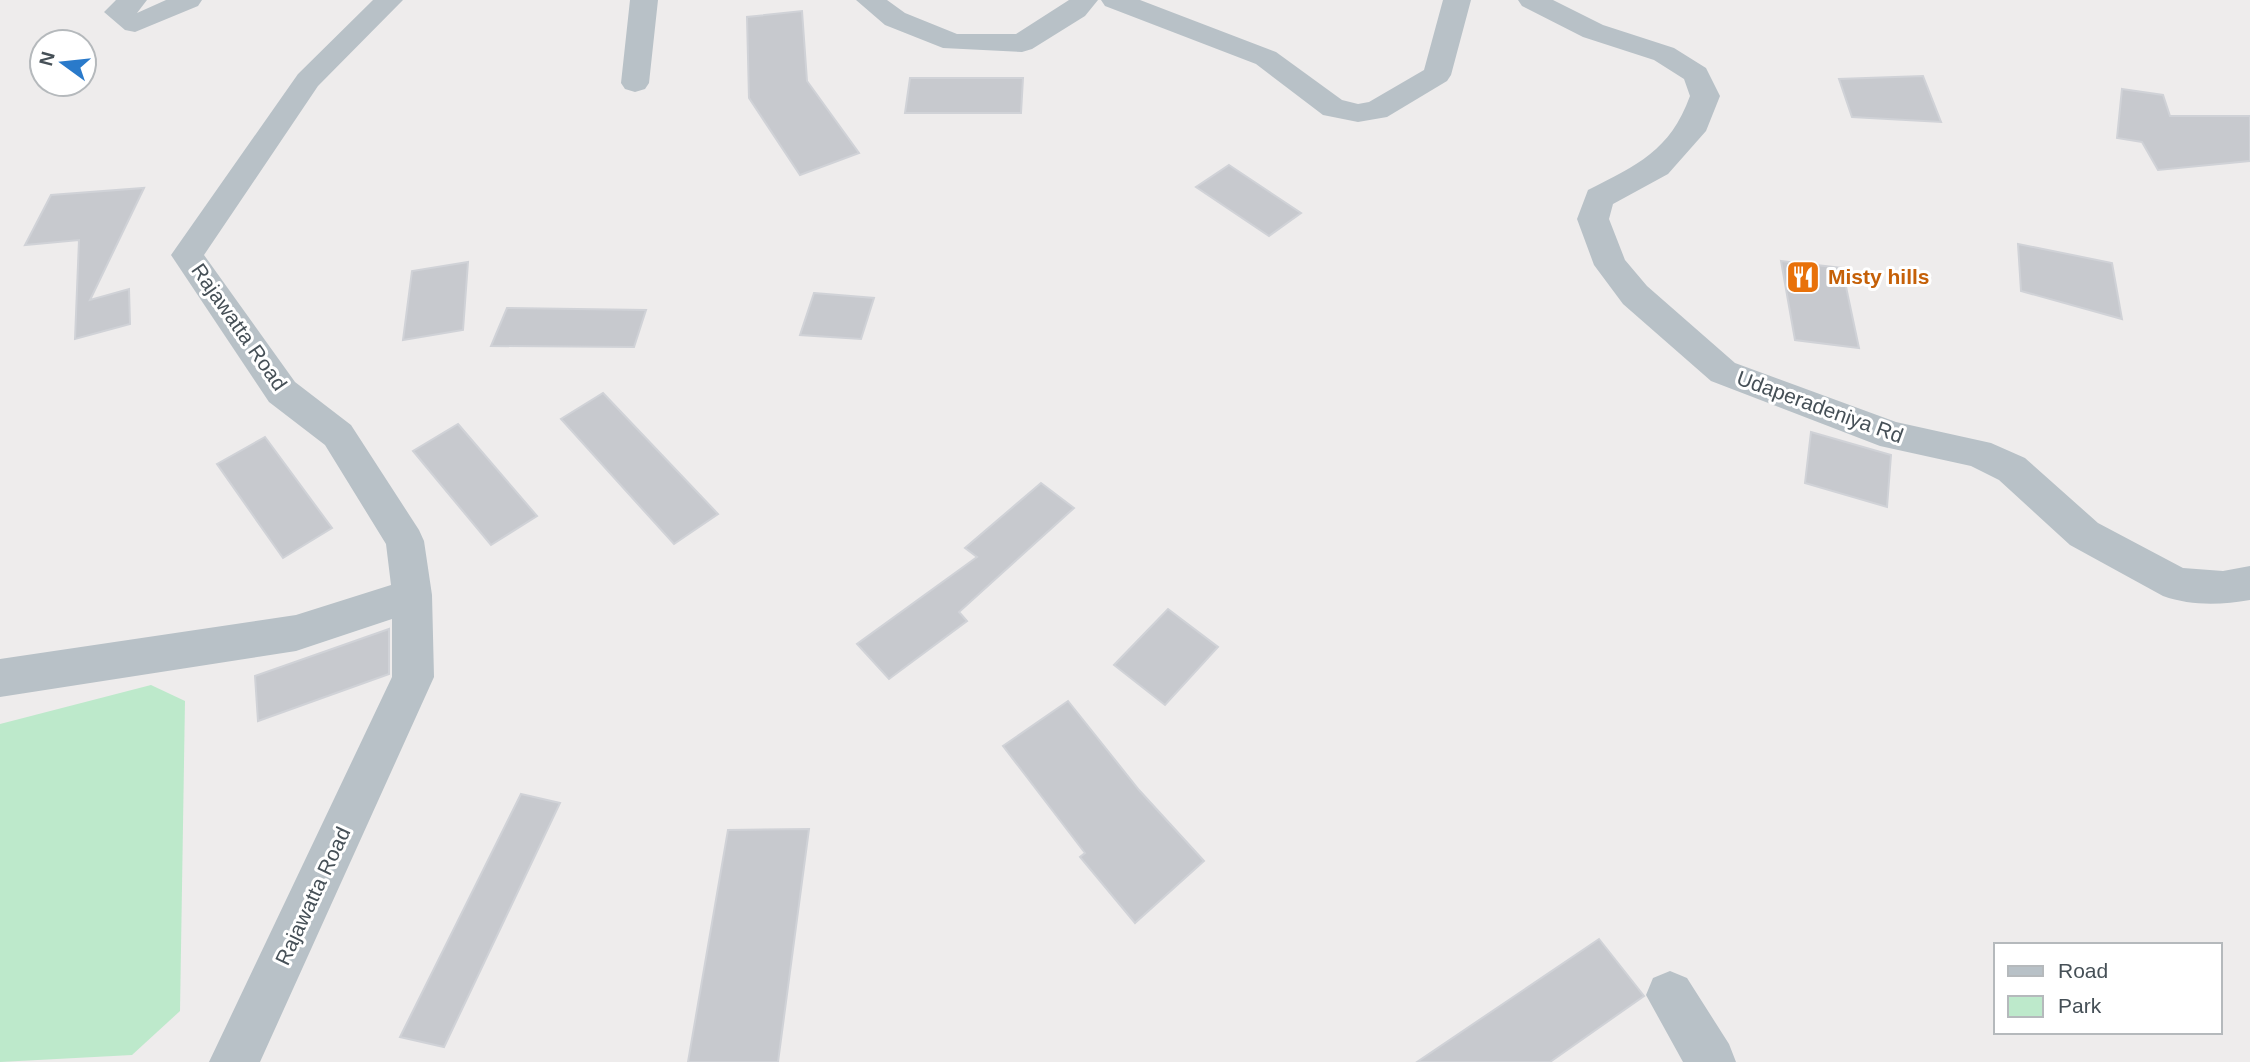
<svg xmlns="http://www.w3.org/2000/svg" width="2250" height="1062" viewBox="0 0 2250 1062" font-family="Arial,sans-serif">
	<rect width="100%" height="100%" fill="#eeecec"/>
	<path fill="#bde9cb" d="M151 685 185 701 180 1011 132 1055 0 1062V724Z"/>
	<path fill="#c7c9ce" stroke="#d0d2d7" stroke-width="2" d="M802 11 807 81 859 153 800 175 749 98 747 17Z
		M1923 76 1941 122 1852 117 1839 79Z
		M910 78H1023L1021 113H905Z
		M2122 89 2163 95 2170 116H2250V161L2158 170 2142 142 2117 138Z
		M1229 165 1301 213 1269 236 1196 187Z
		M144 188 90 300 129 289 130 324 75 339 79 240 25 245 51 195Z
		M2018 244 2112 263 2122 319 2021 291Z
		M1781 261 1842 268 1859 348 1795 340Z
		M468 262 463 330 403 340 412 271Z
		M814 293 874 298 861 339 800 335Z
		M507 308 646 310 634 347 491 346Z
		M603 393 718 514 674 544 561 419Z
		M458 424 537 516 491 545 413 451Z
		M1811 432 1891 455 1887 507 1805 483Z
		M265 437 332 528 283 558 217 464Z
		M1041 483 1074 508 959 612 967 621 889 679 857 644 977 557 965 548Z
		M1168 609 1218 647 1165 705 1114 665Z
		M389 629V674L258 721 255 676Z
		M1068 701 1139 790 1204 861 1135 923 1080 857 1085 853 1003 746Z
		M521 794 560 803 444 1047 400 1037Z
		M809 829 778 1062H688L728 830Z
		M1599 939 1644 996 1550 1062H1417Z"/>
	<g fill="none" stroke-linecap="round" stroke-linejoin="round">
		<path fill="#b8c1c7" fill-rule="evenodd" d="M116 0H147L137 13 166 0H202L198 6 135 32 125 30 104 12Z
			M373 0H403L318 86 204 255 295 382 351 425 419 530 424 541 432 595 434 677 260 1062H209L392 677V619L296 651 0 697V659L296 615 391 585 386 544 325 445 269 402 171 255 298 74Z
			M630 0H658L649 83 645 89 635 92 625 89 621 83Z
			M856 0H887L905 13 957 34H1016L1069 0H1098L1085 16 1032 49 1022 52 943 48 885 25Z
			M1101 0H1140L1276 52 1342 100 1358 104 1369 102 1424 70 1443 0H1471L1451 75 1447 81 1387 117 1358 122 1323 115 1256 64 1105 6Z
			M1518 0H1553L1603 25 1674 48 1706 68 1720 96 1706 131 1668 174 1613 204 1609 219 1625 260 1647 286 1735 363 1896 422 1991 443 2025 458 2098 523 2183 568 2223 571 2250 566V600C2221 605 2191 606 2163 596L2070 545 1999 480 1971 466 1880 446 1711 381 1623 304 1594 265 1577 219 1588 190C1637 165 1670 151 1690 96L1684 79 1654 60 1583 37 1522 6Z
			M1670 971 1687 978 1729 1044 1736 1062H1683L1646 995 1653 978Z"/>
	</g>
	<defs>
		<g id="restaurant-square" transform="scale(1.75)"><rect x="-9" y="-9" width="18" height="18" rx="4" fill="#e8710a" stroke="#fff"/><path d="M-5-6h1v4h1v-4h1v4h1v-4h1v5L-1.5 .5V6h-2V.5L-5-1ZM5-6V6H3V1.5H1.5Q1.5-4 5-6Z" fill="#fff"/></g>
	</defs>
	<g fill-rule="evenodd">
		<use href="#restaurant-square" x="1803" y="277"/>
	</g>
	<g text-anchor="middle" stroke-width="6" stroke-linejoin="round" paint-order="stroke">
		<g font-size="21" font-weight="bold" fill="#c56008" stroke="#fff" text-anchor="start">
			<text x="1828" y="284">Misty hills</text>
		</g>
		<g font-size="21" fill="#465057" stroke="#fff">
			<text transform="translate(239 327) rotate(55)" y="7">Rajawatta Road</text>
			<text transform="translate(1820 407) rotate(20)" y="7">Udaperadeniya Rd</text>
			<text transform="translate(313 896) rotate(-65)" y="7">Rajawatta Road</text>
		</g>
	</g>
	<rect x="1994" y="943" width="228" height="91" fill="#ffffff" stroke="#b5b9bc" stroke-width="2"/>
	<rect x="2008" y="966" width="35" height="10" fill="#b8c1c7" stroke="#b5b9bc" stroke-width="2"/>
	<text x="2058" y="978" font-size="21" fill="#465057">Road</text>
	<rect x="2008" y="996" width="35" height="21" fill="#bde9cb" stroke="#b5b9bc" stroke-width="2"/>
	<text x="2058" y="1013" font-size="21" fill="#465057">Park</text>
	<g transform="translate(63 63) rotate(285)"><circle r="33" fill="#ffffff" stroke="#b5b9bc" stroke-width="2"/>
	<path d="M0-5L12 26L0 18L-12 26Z" fill="#2a7aca"/>
	<text y="-10" font-size="19" font-weight="bold" text-anchor="middle" fill="#465057">N</text>
	</g>
</svg>
